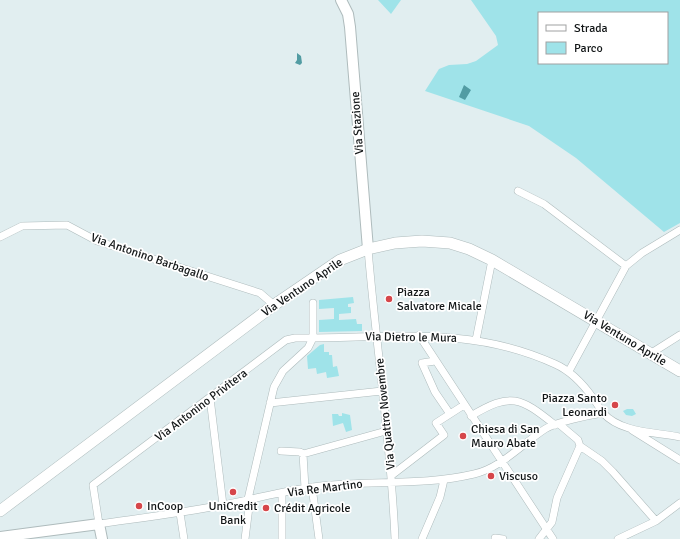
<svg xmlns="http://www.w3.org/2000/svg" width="680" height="539" viewBox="0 0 680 539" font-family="Signika,sans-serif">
	<rect width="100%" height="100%" fill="#e1eef0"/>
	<path fill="#9fe3e9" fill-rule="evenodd" d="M378 0H401L391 14Z
		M471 0H680V223L664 232 576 158 529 126 425 91 439 69 449 65 467 64 476 61 498 45 496 36ZM539 13H667V63H539Z
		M353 297 354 303 348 304V307H351V313L339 314V320L356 319 357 324H362V331L319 332V320L334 319V308L319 309V300Z
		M324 344V352H329V355H332L333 367 337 366 339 376 327 378 326 372 317 374 316 368 308 369 307 356 320 345Z
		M627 409H633L636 414 632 416 626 415 623 411Z
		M342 413 350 415 352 430 346 432 343 423 333 426 332 414H338L339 416H342Z"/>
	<path fill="#529ca3" d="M297 53 301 56 302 63 300 65 295 63 297 60Z
		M464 85 471 90 465 100 459 97Z"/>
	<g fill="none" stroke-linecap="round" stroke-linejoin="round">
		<g stroke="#aebbbc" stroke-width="8">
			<path id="minor" d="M518 191 544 204 626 266
				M0 237 22 226 67 225 97 241 260 293 274 305
				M368 249C376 346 391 442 395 539
				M419 335 553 539
				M476 340 492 260
				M650 354 680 335
				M435 361 422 363 435 392 450 414
				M569 371 626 266 642 253 680 230
				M210 398 223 505
				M270 403 382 391
				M603 413C590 415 556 422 545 429 522 444 501 468 474 474 423 486 372 480 320 486 287 490 255 499 222 505 181 513 140 518 99 524L93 485 286 340 295 338C386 339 468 324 555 364 571 371 583 384 593 398 597 403 599 408 603 413 621 433 655 432 680 437
				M471 416C511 392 520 397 555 425
				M559 424 578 440 580 446 602 461 613 472 656 521
				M632 430 680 460
				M281 451 300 452 303 454 386 431
				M303 454 305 488
				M392 475 444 435 436 423 464 405
				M312 487 319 539
				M282 493V539
				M180 513 184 539
				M495 538 503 539
				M245 539 249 507 248 499 274 387 283 371 308 348 313 338V303
				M422 539 440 497 444 480
				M539 539 552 522 557 498 580 446
				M618 539 656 521 680 503"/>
		</g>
		<g stroke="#aebbbc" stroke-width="12">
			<path id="secondary" d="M341 0 348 14 350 27 368 249
				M0 537 99 524 102 539"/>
		</g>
		<g stroke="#aebbbc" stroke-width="12">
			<path id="primary" d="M0 511 274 305 340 260 368 249 395 243 422 241 450 243 469 249 492 260 680 371"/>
		</g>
		<use href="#minor" stroke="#fff" stroke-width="7"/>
		<use href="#secondary" stroke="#fff" stroke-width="10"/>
		<use href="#primary" stroke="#fff" stroke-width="11"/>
	</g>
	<g fill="#d6464a" stroke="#fff" stroke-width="1.5">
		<circle cx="389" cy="299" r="4"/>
		<circle cx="615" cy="405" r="4"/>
		<circle cx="463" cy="436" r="4"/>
		<circle cx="491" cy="476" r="4"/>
		<circle cx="233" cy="492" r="4"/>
		<circle cx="139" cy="506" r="4"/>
		<circle cx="266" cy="508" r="4"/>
	</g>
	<g text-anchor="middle" stroke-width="3.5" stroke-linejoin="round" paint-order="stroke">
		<g font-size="12" fill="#111516" stroke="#fff">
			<text transform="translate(357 123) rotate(-94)" y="4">Via Stazione</text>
			<text transform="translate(150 257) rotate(19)" y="4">Via Antonino Barbagallo</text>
			<text transform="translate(302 287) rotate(-34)" y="4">Via Ventuno Aprile</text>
			<text transform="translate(411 337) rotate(1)" y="4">Via Dietro le Mura</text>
			<text transform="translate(625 338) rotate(31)" y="4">Via Ventuno Aprile</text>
			<text transform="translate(201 405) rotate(-37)" y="4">Via Antonino Privitera</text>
			<text transform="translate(385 414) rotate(-96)" y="4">Via Quattro Novembre</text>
			<text transform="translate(325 488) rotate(-7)" y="4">Via Re Martino</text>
		</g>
		<g font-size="12" fill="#111516" stroke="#fff" text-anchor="start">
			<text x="397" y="296">Piazza<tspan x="397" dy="14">Salvatore Micale</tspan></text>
			<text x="607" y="402" text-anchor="end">Piazza Santo<tspan x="607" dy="14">Leonardi</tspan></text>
			<text x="471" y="433">Chiesa di San<tspan x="471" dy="14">Mauro Abate</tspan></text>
			<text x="499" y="480">Viscuso</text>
			<text x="147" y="510">InCoop</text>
			<text x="233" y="510" text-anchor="middle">UniCredit<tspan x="233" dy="14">Bank</tspan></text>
			<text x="274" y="512">Crédit Agricole</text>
		</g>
	</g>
	<rect x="538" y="12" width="130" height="52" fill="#ffffff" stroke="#a0a1a2"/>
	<rect x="546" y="25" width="20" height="6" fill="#ffffff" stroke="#a0a1a2"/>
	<text x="574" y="32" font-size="12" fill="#111516">Strada</text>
	<rect x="546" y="42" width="20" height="12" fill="#9fe3e9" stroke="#a0a1a2"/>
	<text x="574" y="52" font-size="12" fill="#111516">Parco</text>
</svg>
